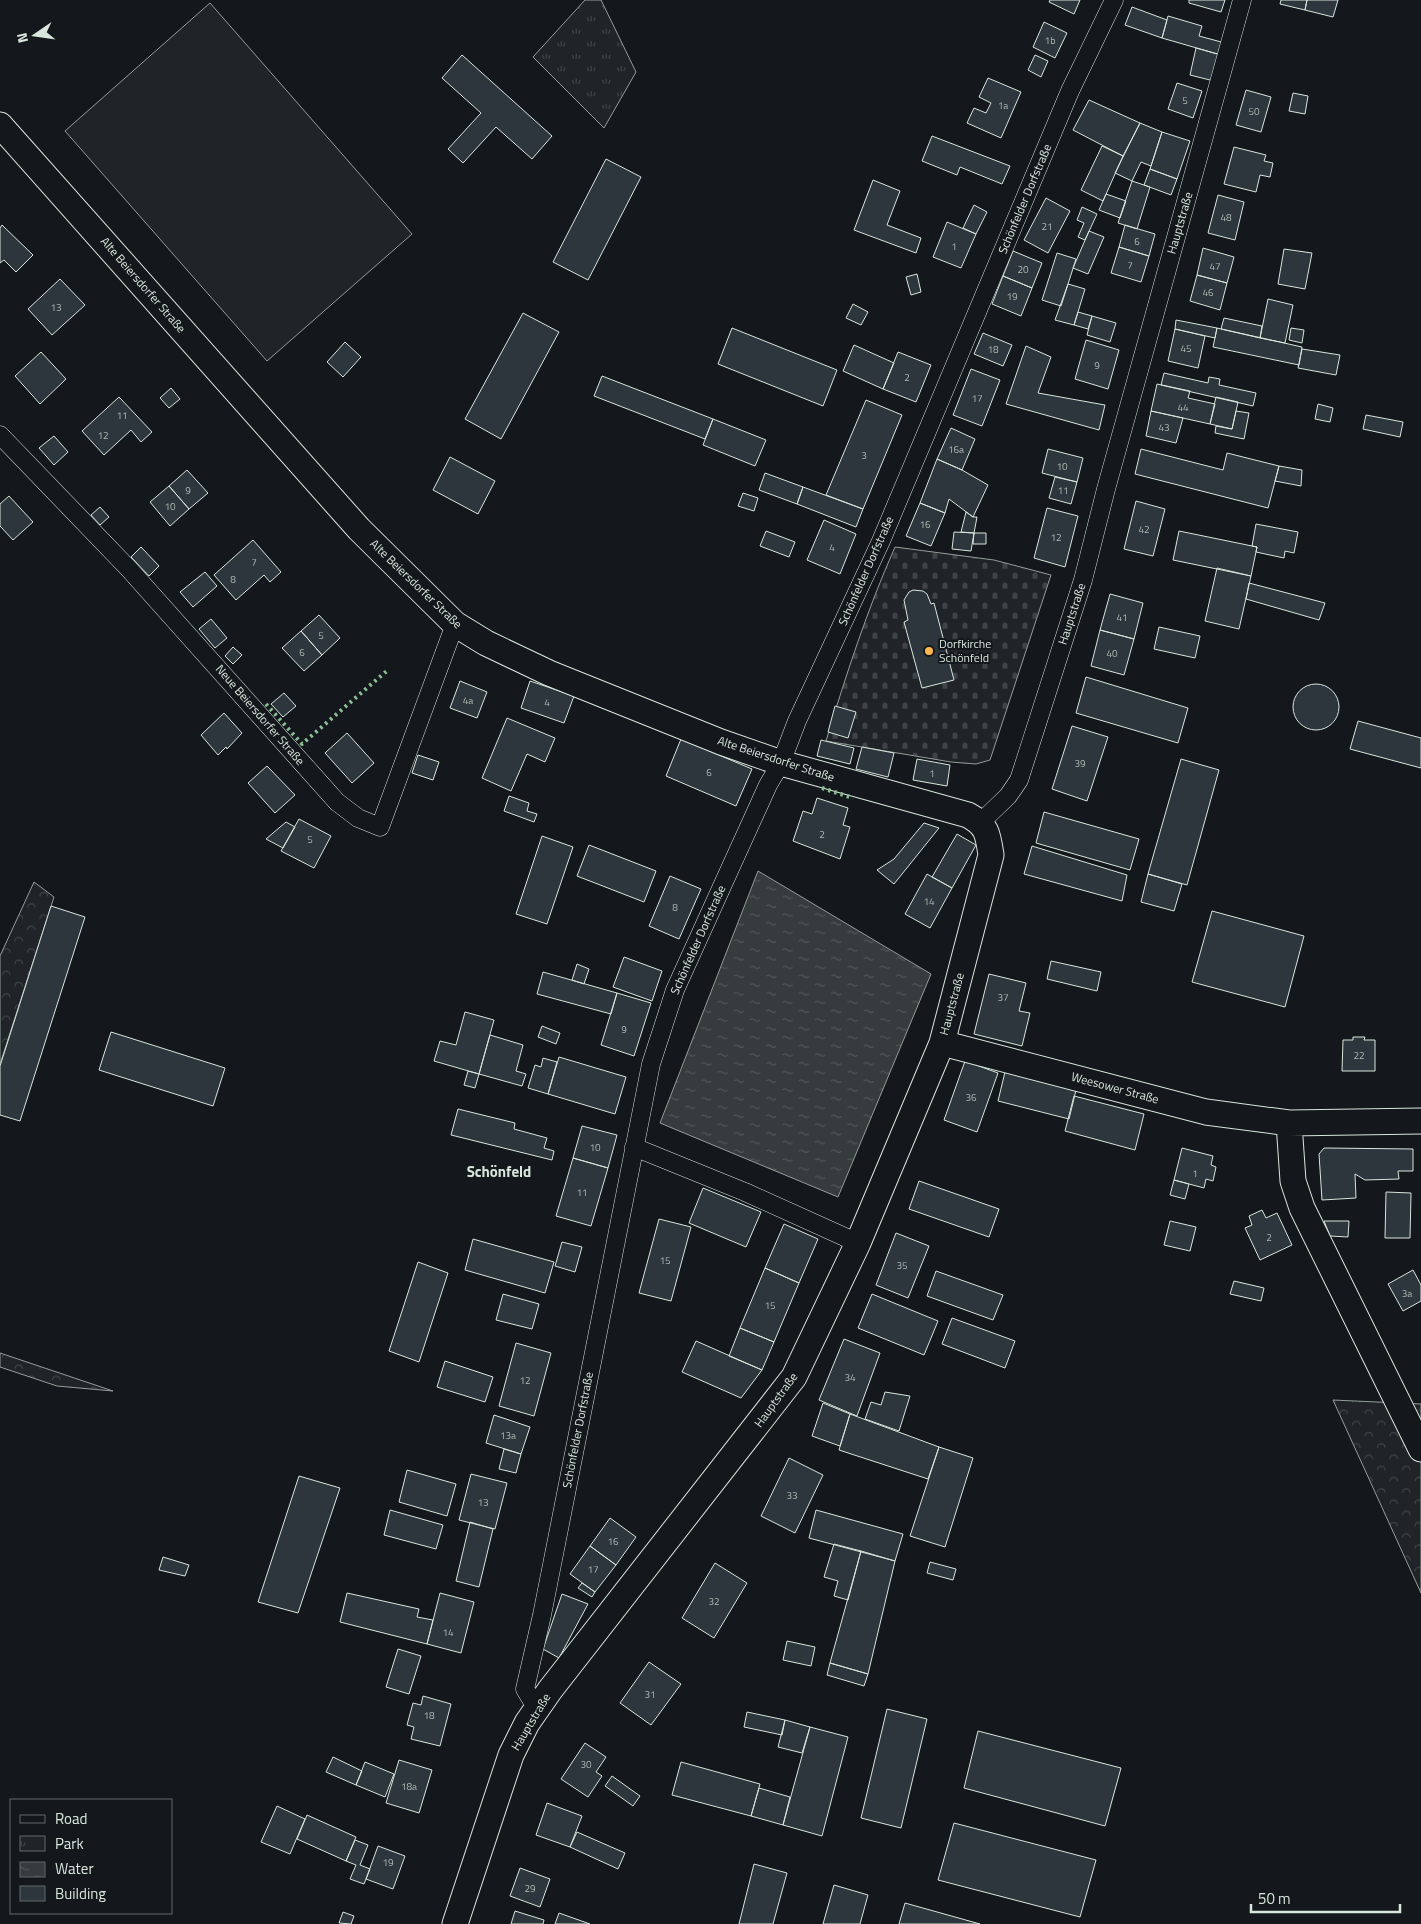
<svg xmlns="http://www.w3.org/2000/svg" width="1421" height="1924" viewBox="0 0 1421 1924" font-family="'Titillium Web',sans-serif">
	<defs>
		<pattern id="forest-crowns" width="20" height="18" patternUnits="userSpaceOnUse" patternTransform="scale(1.25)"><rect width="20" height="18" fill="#202428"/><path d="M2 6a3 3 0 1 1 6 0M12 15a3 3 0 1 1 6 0" fill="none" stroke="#404447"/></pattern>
		<pattern id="cemetery-stones" width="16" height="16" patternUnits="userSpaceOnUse" patternTransform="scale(1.25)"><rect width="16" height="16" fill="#202428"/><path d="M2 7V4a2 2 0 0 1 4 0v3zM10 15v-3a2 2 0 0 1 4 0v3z" fill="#404447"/></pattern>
		<pattern id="park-tufts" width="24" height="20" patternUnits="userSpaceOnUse" patternTransform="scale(1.25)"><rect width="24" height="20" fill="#202428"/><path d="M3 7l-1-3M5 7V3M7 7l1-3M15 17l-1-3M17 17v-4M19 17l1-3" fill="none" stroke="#404447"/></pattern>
		<pattern id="water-ripples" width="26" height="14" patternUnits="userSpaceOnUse" patternTransform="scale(1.25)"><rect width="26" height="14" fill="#363b3e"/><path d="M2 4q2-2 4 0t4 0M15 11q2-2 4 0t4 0" fill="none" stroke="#525759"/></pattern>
	</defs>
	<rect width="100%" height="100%" fill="#14181c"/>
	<path fill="#202428" stroke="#939e99" d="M210 3 412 234 267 361 65 131Z"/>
	<path fill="url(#forest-crowns)" stroke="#939e99" d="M34 882 54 897 0 1064V956Z
		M0 1353 113 1391 57 1386 0 1367Z
		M1333 1400 1421 1404V1593Z"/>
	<path fill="url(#cemetery-stones)" stroke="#939e99" d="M895 547 994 560 1051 575 990 760 976 764 951 762 826 741C846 675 867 610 895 547Z"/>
	<path fill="url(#park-tufts)" stroke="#939e99" d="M585 0H601L636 72 604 128 533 57Z"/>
	<path fill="url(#water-ripples)" stroke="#939e99" d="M758 871 931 974 838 1197 660 1123Z"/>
	<path fill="#2c363c" stroke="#d8e6dc" d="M1050 0H1080L1074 14 1049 2Z
		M1189 0H1225L1221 12 1189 3Z
		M1281 0H1307L1305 10 1280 4Z
		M1307 0H1338L1333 17 1305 10Z
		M1132 7 1167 20 1162 38 1125 25Z
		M1168 16 1202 26 1199 36 1225 43 1221 55 1162 38Z
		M1044 22 1067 33 1055 58 1033 47Z
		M1196 48 1221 55 1214 81 1190 75Z
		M462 55 552 136 532 159 496 127 463 163 448 149 481 113 442 78Z
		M1035 55 1048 61 1041 77 1028 70Z
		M988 78 1021 92 1001 138 967 123 974 108 986 113 991 103 979 97Z
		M1177 83 1202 91 1193 118 1168 109Z
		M1246 90 1271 97 1261 132 1236 125Z
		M1293 93 1308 96 1305 114 1289 111Z
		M1089 100 1140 123 1123 156 1073 130Z
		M1140 123 1162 132 1151 166 1141 162 1132 181 1115 173Z
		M1162 132 1190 141 1177 179 1150 169Z
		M932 136 1010 166 1002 184 960 167 957 175 922 161Z
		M1102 146 1123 156 1103 201 1081 190Z
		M1234 147 1266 155 1264 161 1273 163 1270 177 1260 175 1256 192 1224 184Z
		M606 159 641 177 588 280 553 262Z
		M1150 169 1177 179 1171 195 1144 185Z
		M873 180 900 191 887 225 921 238 916 253 854 230Z
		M1132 181 1150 187 1137 229 1118 223Z
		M1106 194 1126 201 1120 218 1099 210Z
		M1218 195 1244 202 1235 240 1208 233Z
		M1046 198 1070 211 1048 253 1024 240Z
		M974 205 987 212 976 234 963 228Z
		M1082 207 1097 214 1085 240 1078 237 1084 223 1077 220Z
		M947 222 976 234 961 268 933 257Z
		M2 225 33 255 16 272 4 260 0 263V228Z
		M1125 225 1155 234 1149 256 1119 247Z
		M1089 231 1104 237 1088 274 1073 268Z
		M1119 247 1149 256 1141 282 1111 273Z
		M1203 248 1234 257 1227 283 1197 275Z
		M1284 249 1312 253 1305 289 1278 284Z
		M1013 251 1042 263 1032 288 1003 276Z
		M1057 253 1076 259 1061 306 1042 300Z
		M917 274 921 292 911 295 906 277Z
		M1197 275 1227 283 1220 310 1190 301Z
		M1003 276 1032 288 1021 316 992 304Z
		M60 279 85 305 52 335 28 309Z
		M1068 284 1085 289 1074 325 1055 320Z
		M1268 299 1293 305 1285 343 1260 338Z
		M853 304 868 312 861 325 846 318Z
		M1078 312 1092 316 1088 329 1074 325Z
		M523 313 559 332 501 439 465 419Z
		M1092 316 1116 323 1110 342 1087 335Z
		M1224 318 1262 326 1260 338 1221 329Z
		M1176 320 1217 328 1215 338 1175 329Z
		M732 328 837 370 823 406 718 364Z
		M1217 328 1302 347 1299 365 1213 347Z
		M1291 328 1304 330 1302 343 1289 340Z
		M1175 329 1205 336 1198 368 1168 361Z
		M983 333 1012 345 1003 366 974 354Z
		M1086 340 1119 350 1108 389 1075 379Z
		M345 342 361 357 343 377 327 362Z
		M854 345 894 363 883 389 843 371Z
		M1026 346 1051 357 1038 393 1105 405 1099 430 1006 404Z
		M1302 349 1340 355 1336 375 1298 368Z
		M41 352 66 379 40 404 15 376Z
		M898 352 931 365 916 402 883 389Z
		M971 369 1000 380 982 426 953 415Z
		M1164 373 1208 383 1209 377 1220 379 1219 385 1256 393 1253 406 1161 385Z
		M602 376 713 419 705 439 594 396Z
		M1157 384 1190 391 1188 398 1215 404 1210 424 1151 411Z
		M171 388 180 399 169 408 160 398Z
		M119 397 152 432 141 442 131 430 104 455 82 431Z
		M1216 397 1238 402 1232 429 1210 424Z
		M866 400 902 415 863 509 826 495Z
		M1318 404 1333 408 1330 422 1315 419Z
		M1151 411 1183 418 1176 443 1146 436Z
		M1236 411 1249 413 1244 439 1215 433 1216 426 1232 429Z
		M1366 415 1403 422 1400 437 1363 429Z
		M713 419 766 440 755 466 703 445Z
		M951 428 975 439 962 470 937 459Z
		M54 436 68 452 54 465 39 448Z
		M1048 449 1083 458 1077 482 1042 473Z
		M1141 449 1223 470 1227 453 1279 466 1268 508 1135 474Z
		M450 457 495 481 478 514 433 490Z
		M937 459 962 470 988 485 973 517 949 499 945 513 920 503Z
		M1279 466 1302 470 1301 486 1275 481Z
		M187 470 208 493 189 509 169 486Z
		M765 473 803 487 797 504 759 490Z
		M1055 477 1077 482 1071 504 1049 498Z
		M169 486 189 509 170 526 150 502Z
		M803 487 863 509 856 527 797 504Z
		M743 493 758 498 754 511 738 506Z
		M9 496 33 522 13 540 0 526V504Z
		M1136 501 1165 509 1153 556 1124 549Z
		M920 503 945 513 931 546 906 536Z
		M100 507 109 517 100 525 91 515Z
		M1047 508 1078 516 1065 567 1034 558Z
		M966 512 973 517H977L974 533 961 532Z
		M824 520 856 534 840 574 807 560Z
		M1256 524 1298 532 1294 553 1285 551 1284 558 1256 552 1257 547 1252 546Z
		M766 531 795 542 789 557 760 546Z
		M1179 531 1257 547 1251 576 1173 560Z
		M954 532 974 533 971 551 952 549Z
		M974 533H986V544H973Z
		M253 540 281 572 270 582 264 575 236 600 214 575Z
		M141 547 159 566 149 576 131 557Z
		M1217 568 1251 576 1239 629 1205 621Z
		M205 572 217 586 193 607 180 592Z
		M1249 583 1325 603 1319 620 1246 599Z
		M913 590 923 591 927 594 931 604 934 603 954 680 922 688 904 622 908 620 904 600 909 592Z
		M1110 594 1143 603 1134 639 1100 630Z
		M319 615 340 638 322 655 301 631Z
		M211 619 227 638 215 648 199 629Z
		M1159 627 1200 636 1195 658 1154 649Z
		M1100 630 1134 639 1124 675 1091 666Z
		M301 631 322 655 304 671 282 648Z
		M233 647 242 655 233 664 225 656Z
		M1086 677 1188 708 1178 743 1076 713Z
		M460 681 487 692 477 718 450 708Z
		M530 681 574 696 564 723 521 708Z
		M1293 707a23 23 0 1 1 46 0a23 23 0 1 1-46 0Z
		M284 693 296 706 283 717 271 704Z
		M835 706 856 712 848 738 828 732Z
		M224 713 242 733 227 749 226 747 218 755 201 735Z
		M507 718 555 738 545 762 527 754 511 791 482 778Z
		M1358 721 1421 738V768L1350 749Z
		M1072 726 1108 737 1087 801 1052 789Z
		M347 733 374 763 352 783 325 753Z
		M681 739 752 769 736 806 666 776Z
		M821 740 854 748 850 764 817 756Z
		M862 747 894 753 888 777 856 769Z
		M418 755 439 762 433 780 412 773Z
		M917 759 950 765 947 786 913 780Z
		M1181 759 1219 770 1187 885 1148 874Z
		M267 766 295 795 275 813 248 783Z
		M509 796 529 803 527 811 537 814 534 822 504 811Z
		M817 798 848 808 843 825 850 827 840 859 793 841 803 811 812 814Z
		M1044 812 1139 839 1130 870 1036 843Z
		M299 819 331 836 314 868 281 851Z
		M286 822 295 827 283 848 266 839Z
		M924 823 939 828 894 884 877 870 894 859Z
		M957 834 976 845 952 888 932 877Z
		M542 836 573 847 547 924 516 914Z
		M589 845 656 871 644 902 577 876Z
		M1032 846 1127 875 1122 901 1024 874Z
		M927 874 952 888 930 928 905 914Z
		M1148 874 1182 884 1174 911 1141 902Z
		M670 876 701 889 679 939 649 926Z
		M51 906 85 917 20 1121 0 1115V1066Z
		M1212 911 1304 936 1285 1007 1192 982Z
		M624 957 662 971 652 1001 613 987Z
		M1051 961 1101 972 1097 991 1047 979Z
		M577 964 589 969 584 984 572 980Z
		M543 972 617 993 611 1014 537 994Z
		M989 974 1026 983 1019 1011 1030 1013 1022 1046 974 1034Z
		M617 993 651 1003 634 1056 601 1045Z
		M465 1012 494 1020 479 1074 434 1061 440 1041 456 1045Z
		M542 1026 560 1033 556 1044 538 1037Z
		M111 1032 225 1068 213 1106 99 1070Z
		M490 1035 523 1045 516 1071 526 1074 522 1086 479 1074Z
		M1353 1037H1365L1364 1040H1375V1071H1342L1343 1040H1353Z
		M559 1057 626 1077 615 1114 548 1094Z
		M543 1058 557 1062 548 1094 528 1088 535 1065 541 1067Z
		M965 1061 998 1073 977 1132 944 1120Z
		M468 1071 479 1074 475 1088 464 1085Z
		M1005 1072 1076 1090 1069 1119 998 1101Z
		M1074 1096 1144 1114 1135 1150 1065 1131Z
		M458 1109 515 1123 514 1129 547 1138 544 1148 554 1151 552 1160 451 1135Z
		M582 1126 617 1135 608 1168 573 1158Z
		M1182 1148 1213 1156 1211 1165 1216 1167 1213 1181 1206 1179 1204 1188 1174 1180Z
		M1324 1148 1413 1149V1171H1398L1399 1179 1365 1180 1355 1174 1356 1198 1322 1200 1319 1154Z
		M573 1158 608 1168 591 1226 556 1216Z
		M1174 1180 1189 1184 1185 1199 1170 1195Z
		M919 1181 999 1209 989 1237 909 1209Z
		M703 1188 761 1212 746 1247 689 1223Z
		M1386 1192 1411 1193 1410 1238H1385Z
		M1262 1210 1266 1218 1277 1213 1292 1245 1260 1260 1245 1228 1252 1225 1249 1216Z
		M659 1219 691 1227 671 1301 639 1293Z
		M1170 1221 1196 1227 1190 1251 1164 1245Z
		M1324 1221H1349L1348 1237 1330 1236Z
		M784 1224 818 1239 799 1283 765 1268Z
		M896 1233 929 1246 908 1298 876 1285Z
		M473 1239 554 1262 545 1293 465 1270Z
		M562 1242 582 1247 575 1272 555 1266Z
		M418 1262 448 1273 419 1362 389 1351Z
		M765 1268 799 1283 774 1342 740 1328Z
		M1413 1270 1421 1285V1301L1403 1311 1388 1284Z
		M936 1271 1003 1295 993 1320 927 1296Z
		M1234 1281 1264 1288 1261 1301 1230 1294Z
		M503 1294 539 1304 532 1329 496 1320Z
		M872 1294 938 1321 924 1355 858 1328Z
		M952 1318 1015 1341 1005 1368 942 1344Z
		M740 1328 774 1342 762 1370 729 1356Z
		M844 1339 880 1353 857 1416 819 1400Z
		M696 1341 762 1370 741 1398 682 1372Z
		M516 1343 551 1353 534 1416 499 1406Z
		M445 1361 493 1377 485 1402 437 1387Z
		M885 1392 910 1396 899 1431 865 1419 871 1402 881 1405Z
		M823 1403 850 1414 840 1446 812 1436Z
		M850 1414 939 1447 928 1479 839 1450Z
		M494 1415 530 1427 521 1454 486 1443Z
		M939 1447 973 1458 945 1547 910 1536Z
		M504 1449 521 1454 516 1473 499 1469Z
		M789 1458 823 1475 795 1533 761 1516Z
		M407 1470 456 1484 447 1516 399 1502Z
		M471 1474 507 1483 495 1529 459 1520Z
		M299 1476 340 1488 298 1613 258 1602Z
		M390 1510 443 1525 436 1549 384 1535Z
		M816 1510 903 1534 895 1561 809 1538Z
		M610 1518 636 1537 616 1565 590 1546Z
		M470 1522 493 1529 479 1587 456 1581Z
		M834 1544 861 1551 848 1600 834 1596 838 1581 824 1577Z
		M590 1546 616 1565 595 1592 570 1574Z
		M861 1551 895 1561 868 1674 830 1663Z
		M163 1557 189 1565 185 1576 159 1570Z
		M930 1562 956 1569 953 1580 927 1573Z
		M715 1563 747 1583 714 1638 682 1618Z
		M582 1583 595 1592 592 1597 578 1588Z
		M347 1593 419 1609 417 1617 433 1620 427 1644 340 1622Z
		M440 1593 474 1602 461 1653 427 1644Z
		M562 1594 588 1604 559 1658 543 1649Z
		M787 1641 815 1647 811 1666 783 1660Z
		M398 1649 421 1656 409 1694 386 1687Z
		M649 1662 681 1684 651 1725 620 1703Z
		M830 1663 868 1674 864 1686 827 1675Z
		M423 1696 451 1704 440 1746 411 1739 414 1727 407 1725 413 1703 421 1705Z
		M887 1709 927 1719 901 1828 861 1818Z
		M747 1712 785 1720 782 1735 744 1727Z
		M785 1720 810 1727 802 1753 778 1747Z
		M810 1727 848 1737 822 1836 783 1825Z
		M978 1731 1121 1768 1105 1826 964 1788Z
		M585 1743 606 1757 596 1772 602 1776 588 1797 561 1779Z
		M333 1757 362 1771 356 1785 326 1772Z
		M399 1760 432 1770 419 1813 386 1803Z
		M365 1762 394 1774 385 1797 356 1785Z
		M681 1762 760 1784 751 1816 672 1795Z
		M612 1776 640 1796 633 1806 605 1786Z
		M759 1788 790 1797 783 1825 751 1816Z
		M547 1803 582 1816 570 1847 536 1835Z
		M277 1806 305 1819 290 1854 261 1842Z
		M307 1815 356 1837 346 1861 297 1839Z
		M954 1823 1096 1860 1080 1917 938 1880Z
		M577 1832 625 1853 618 1869 570 1847Z
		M355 1840 368 1845 360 1865 370 1869 364 1884 350 1879 356 1865 346 1861Z
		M378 1846 405 1856 393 1889 366 1879Z
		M754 1864 787 1873 773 1924H739Z
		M520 1868 550 1879 540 1907 510 1896Z
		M834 1885 868 1895 860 1924H823Z
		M905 1903 980 1924H899Z
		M515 1911 544 1920 543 1924H511Z
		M343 1912 354 1916 351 1924 339 1923Z
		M559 1913 590 1924H555Z"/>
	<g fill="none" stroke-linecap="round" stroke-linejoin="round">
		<g stroke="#d8e6dc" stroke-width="19">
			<path id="street" d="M0 435 129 569 337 802 358 818 380 827 455 624
				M981 822 1008 796 1019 780 1083 580 1106 489 1242 0
				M634 1147 745 1192 858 1243
				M537 1709 525 1689 542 1615 651 1064 675 990 768 785 781 763 797 721 881 541 1070 91 1114 0"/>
		</g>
		<g stroke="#d8e6dc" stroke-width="27">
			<path id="secondary" d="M0 125 359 529 455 624 486 643 549 673 721 742 781 763 968 815C987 825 988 834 991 855L942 1043 858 1243 794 1377 550 1690 527 1723 511 1755 455 1924
				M942 1043 1206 1112 1289 1123 1421 1121
				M1289 1123 1293 1181 1302 1208 1421 1449"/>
		</g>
		<use href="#street" stroke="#14181c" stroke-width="18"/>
		<use href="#secondary" stroke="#14181c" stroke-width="25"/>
		<path stroke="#8ac095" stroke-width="4" stroke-dasharray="2.5 4" stroke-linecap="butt" d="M266 704 302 744 389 669
			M822 788 853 798"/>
	</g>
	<circle fill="#ffb74d" stroke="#14181c" stroke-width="2" cx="929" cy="651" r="5"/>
	<g text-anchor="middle" stroke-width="4" stroke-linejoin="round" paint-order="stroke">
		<g font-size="10" fill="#adbab4">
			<text x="1050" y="44">1b</text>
			<text x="1185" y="104">5</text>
			<text x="1003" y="109">1a</text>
			<text x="1254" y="115">50</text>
			<text x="1226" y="221">48</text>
			<text x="1047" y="230">21</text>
			<text x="1137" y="245">6</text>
			<text x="954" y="250">1</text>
			<text x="1130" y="269">7</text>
			<text x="1215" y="270">47</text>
			<text x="1023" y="273">20</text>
			<text x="1208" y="296">46</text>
			<text x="1012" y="300">19</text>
			<text x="56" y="311">13</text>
			<text x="1186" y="352">45</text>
			<text x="993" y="353">18</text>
			<text x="1097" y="369">9</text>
			<text x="907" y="381">2</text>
			<text x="977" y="402">17</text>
			<text x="1183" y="411">44</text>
			<text x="122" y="419">11</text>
			<text x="1164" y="431">43</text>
			<text x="103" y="439">12</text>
			<text x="956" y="453">16a</text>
			<text x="864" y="459">3</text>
			<text x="1062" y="470">10</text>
			<text x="188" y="494">9</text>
			<text x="1063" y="494">11</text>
			<text x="170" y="510">10</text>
			<text x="925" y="528">16</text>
			<text x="1144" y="533">42</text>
			<text x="1056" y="541">12</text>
			<text x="832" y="551">4</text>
			<text x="254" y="566">7</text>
			<text x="233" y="583">8</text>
			<text x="1122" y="621">41</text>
			<text x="321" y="639">5</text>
			<text x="302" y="656">6</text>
			<text x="1112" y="657">40</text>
			<text x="468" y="704">4a</text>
			<text x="547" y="706">4</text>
			<text x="1080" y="767">39</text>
			<text x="709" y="776">6</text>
			<text x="932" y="777">1</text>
			<text x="822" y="838">2</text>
			<text x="310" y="843">5</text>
			<text x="929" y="905">14</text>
			<text x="675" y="911">8</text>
			<text x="1003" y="1001">37</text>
			<text x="624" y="1033">9</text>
			<text x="1359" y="1059">22</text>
			<text x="971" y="1101">36</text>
			<text x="595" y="1151">10</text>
			<text x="1195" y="1177">1</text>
			<text x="582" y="1196">11</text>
			<text x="1269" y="1241">2</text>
			<text x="665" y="1264">15</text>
			<text x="902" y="1269">35</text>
			<text x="1407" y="1297">3a</text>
			<text x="770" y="1309">15</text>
			<text x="850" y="1381">34</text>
			<text x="525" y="1384">12</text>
			<text x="508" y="1439">13a</text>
			<text x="792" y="1499">33</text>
			<text x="483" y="1506">13</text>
			<text x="613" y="1545">16</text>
			<text x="593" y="1573">17</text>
			<text x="714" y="1605">32</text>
			<text x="448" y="1636">14</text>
			<text x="650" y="1698">31</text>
			<text x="429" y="1719">18</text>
			<text x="586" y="1768">30</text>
			<text x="409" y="1790">18a</text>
			<text x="388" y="1866">19</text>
			<text x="530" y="1892">29</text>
		</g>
		<g font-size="12" fill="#d8e6dc" stroke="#14181c">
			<text transform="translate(1025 199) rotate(-67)" y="4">Schönfelder Dorfstraße</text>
			<text transform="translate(1180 223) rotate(-74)" y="4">Hauptstraße</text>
			<text transform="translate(143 285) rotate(49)" y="4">Alte Beiersdorfer Straße</text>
			<text transform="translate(866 571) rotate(-66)" y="4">Schönfelder Dorfstraße</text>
			<text transform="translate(416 584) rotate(44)" y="4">Alte Beiersdorfer Straße</text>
			<text transform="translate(1072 614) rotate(-72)" y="4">Hauptstraße</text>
			<text transform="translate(260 715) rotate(49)" y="4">Neue Beiersdorfer Straße</text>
			<text transform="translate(776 759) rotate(18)" y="4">Alte Beiersdorfer Straße</text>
			<text transform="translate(698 940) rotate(-66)" y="4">Schönfelder Dorfstraße</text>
			<text transform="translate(952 1004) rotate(-75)" y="4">Hauptstraße</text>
			<text transform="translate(1115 1088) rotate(15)" y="4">Weesower Straße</text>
			<text transform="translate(776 1400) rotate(-54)" y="4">Hauptstraße</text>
			<text transform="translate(578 1430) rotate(-79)" y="4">Schönfelder Dorfstraße</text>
			<text transform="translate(531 1722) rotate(-59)" y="4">Hauptstraße</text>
		</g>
		<g font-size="12" fill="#d8e6dc" stroke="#14181c" text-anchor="start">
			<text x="939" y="648">Dorfkirche<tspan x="939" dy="14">Schönfeld</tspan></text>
		</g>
		<g font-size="15" font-weight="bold" fill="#d8e6dc" stroke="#14181c">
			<text x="499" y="1177">Schönfeld</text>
		</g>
	</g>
	<rect x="10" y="1799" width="162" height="115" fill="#14181c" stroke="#626a69"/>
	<rect x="20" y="1815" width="25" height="8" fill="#14181c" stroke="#626a69"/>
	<text x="55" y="1824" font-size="15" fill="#d8e6dc">Road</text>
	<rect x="20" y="1836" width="25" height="15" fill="url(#park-tufts)" stroke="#626a69"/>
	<text x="55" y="1849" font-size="15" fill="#d8e6dc">Park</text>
	<rect x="20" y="1862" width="25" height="15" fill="url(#water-ripples)" stroke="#626a69"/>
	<text x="55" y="1874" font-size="15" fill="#d8e6dc">Water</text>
	<rect x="20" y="1886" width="25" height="15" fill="#2c363c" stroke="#626a69"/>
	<text x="55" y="1899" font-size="15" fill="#d8e6dc">Building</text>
	<g transform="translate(35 35) rotate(257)" stroke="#14181c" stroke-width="4" paint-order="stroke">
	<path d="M0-4L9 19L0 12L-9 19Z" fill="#d8e6dc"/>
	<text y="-8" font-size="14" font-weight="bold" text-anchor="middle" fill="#d8e6dc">N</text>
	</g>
	<path d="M1251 1904v8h149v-8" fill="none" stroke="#d8e6dc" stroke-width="2.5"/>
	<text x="1258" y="1904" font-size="15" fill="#d8e6dc" stroke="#14181c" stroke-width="4" paint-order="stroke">50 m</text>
</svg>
